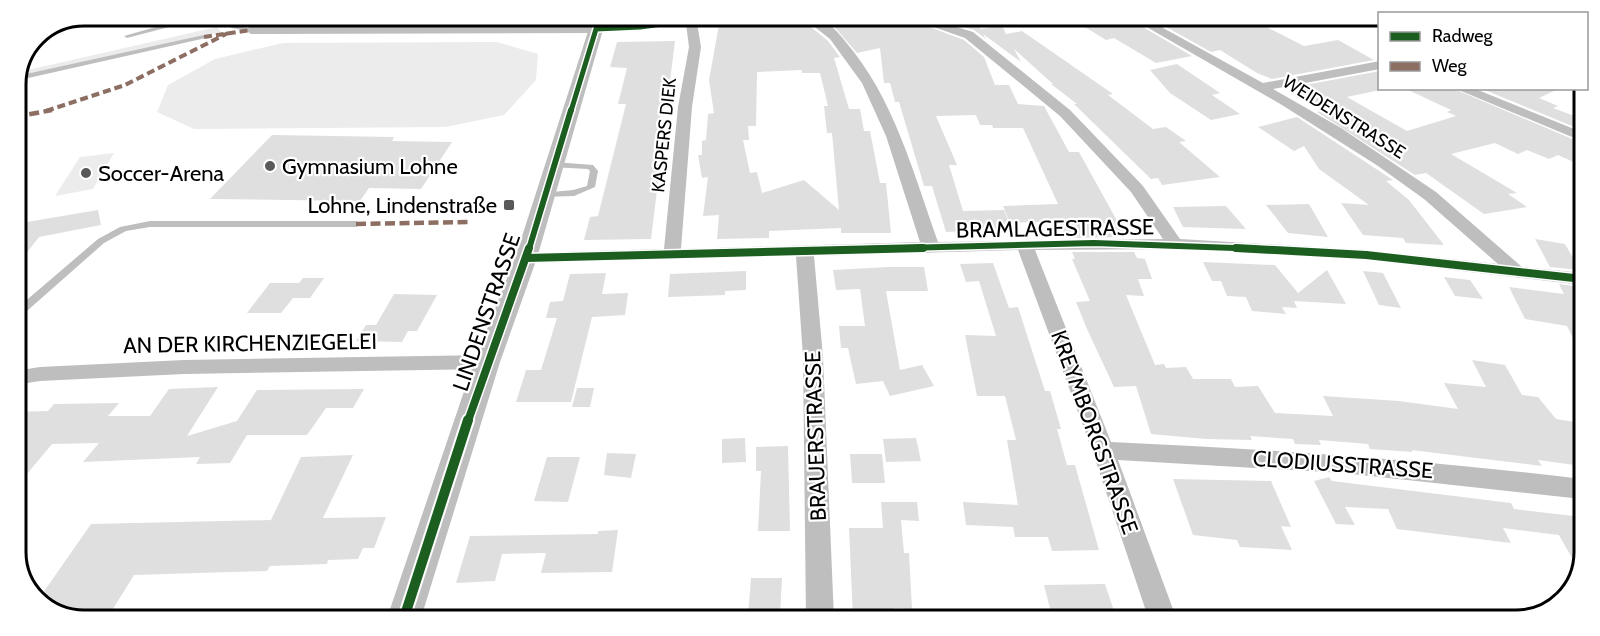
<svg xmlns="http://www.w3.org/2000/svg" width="1600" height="636" viewBox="0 0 1600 636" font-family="Cabin,sans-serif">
	<rect width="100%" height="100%" fill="#fff"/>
	<path fill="#ececec" d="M217 27 221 32 17 77 19 72Z
		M497 42 538 54 536 80 504 115 446 127 194 129 157 112 168 85 215 59 283 43Z
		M114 153 93 189 55 196 80 157Z"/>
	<path fill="#dfdfdf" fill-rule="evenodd" d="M761 17H779L790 26 811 27 828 41 840 57 834 58 849 109H860L864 131H870L880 183H886L891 233H841V228L769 231V238L717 239 719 215 703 216 708 177 702 178 698 155H702V141L706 140 708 114 714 113 709 80 719 25ZM802 70V73H820L828 106H824L827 133H832L839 210 804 180 762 193 757 172 750 173 743 140H749L748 126H756L757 72Z
		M866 17H903L964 40 984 57 995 85H1009L1018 104 1044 106 1069 152H1079L1126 237 1066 238 1059 221 1010 223 1003 206 1058 204 1023 128H993L992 125H980L976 115 936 116 957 165H949L963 211 1004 210 1012 229 946 232 932 186H924L899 102H895L890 83H884L880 48 857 53 831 23Z
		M932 17H975L981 29 1002 25 1006 34 1022 31 1113 94 1108 95 1153 129 1166 127 1186 141 1179 142 1220 177 1162 185 1158 178 1151 179 1074 104H1077L1051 84H1053L1014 49 1021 62 983 34 986 39 974 30Z
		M1121 18 1143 27 1192 56 1156 63 1114 38 1106 40 1080 24Z
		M1197 18H1249L1304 46 1338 40 1374 60 1272 79 1257 73 1220 50 1211 52 1161 24Z
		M675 41 670 81H668L659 124 663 123 662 133H664L651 239 584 240 590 217 598 216 626 104H618L627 68 610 67 617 42Z
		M1177 64 1220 93 1212 95 1240 114 1211 120 1170 93 1150 70Z
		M1380 71V90L1347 97 1407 131 1456 116 1447 112 1451 110 1404 88H1452L1584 144V158L1576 163 1558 155 1549 159 1527 150 1518 154 1495 143 1451 154 1517 193 1508 194 1527 207 1484 214 1426 173 1415 175 1317 112 1326 110 1289 88Z
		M1480 88H1560L1539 98 1558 106 1553 108 1585 120 1584 131Z
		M1297 117 1393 180 1386 181 1409 200 1444 245 1406 243 1403 238 1363 235 1341 203 1369 205 1319 169 1304 146 1294 151 1258 127Z
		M272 135 394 137 392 141 452 142 421 189 369 188 360 201 210 199Z
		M1309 204 1328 237 1288 233 1266 205Z
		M1226 206 1246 229 1183 227 1173 207Z
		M98 210 101 225 39 237 15 268V224Z
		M1535 239 1565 244 1580 270 1550 267Z
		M1072 252H1134L1137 258 1145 259 1152 279H1138L1144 296 1126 295 1155 365 1164 364 1166 368 1186 367 1193 379H1231L1235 387 1258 386 1275 413 1333 416 1323 396 1399 401 1458 409 1444 383 1486 387 1472 360 1505 365 1522 395 1538 397 1556 419 1575 422 1582 434V466L1538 460 1542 466 1411 450 1413 452 1370 449 1368 444 1319 440 1321 445 1295 444 1293 439 1250 436 1252 440 1206 439 1151 434 1136 386 1114 387 1087 329 1076 302 1090 301 1072 259H1075Z
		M1203 262 1275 265 1298 293 1327 270 1346 304 1294 301 1297 308 1282 307 1286 314 1252 311 1246 297 1227 296 1221 281H1212Z
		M993 263 1009 308 1018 307 1045 391H1050L1061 429H1057L1067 465H1075L1099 550 1052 551 1048 537H1015L1013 527 966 525 963 502 1018 505 1007 440H1016L1005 396H977L965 335 996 336 979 281 966 282 960 264Z
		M888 267H924L928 291H886L900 370 922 365 934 386 890 396 883 381 856 384 848 348H841L839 326H865L860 289 836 290 833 270Z
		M746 271V290L725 291V295L668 297 670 274Z
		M1363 271 1383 273 1401 308 1379 305Z
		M606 273 602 294 628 293 625 315 592 317 571 402H516L526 370H541L557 318H546L550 302 563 301 570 274Z
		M1444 277 1470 280 1483 299 1455 296Z
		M303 278H324L310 298H293L281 313H247L270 283H299Z
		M1559 284 1583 287V359L1567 326 1525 319 1509 287 1564 294Z
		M394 294 437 295 417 331H408L402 342 356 341 366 325H376Z
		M218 387 187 436 237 421 257 390 364 389 353 408H326L307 435H247L230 463 196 464 200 457 83 462 99 443 52 444 27 474 15 475V412L48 411 54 404 119 403 108 416H150L169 389Z
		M577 388H594L590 407H572Z
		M745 438 746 462 722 463V439Z
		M916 438 921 461 886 462 883 439Z
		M788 446 790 531H758L761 471H756V447Z
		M607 453 636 454 631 478 604 475Z
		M850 454H882L885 483H852Z
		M353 455 323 518 386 517 374 548H363L358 559 328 560 327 564 270 566 267 571 134 575 108 617H62L38 600 91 524 271 520 301 457Z
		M547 457H580L568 502 534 501Z
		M1329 477 1332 481 1511 503 1514 509 1582 517 1581 574 1559 535 1503 528 1511 543 1397 529 1388 509 1345 507 1355 525 1336 524 1314 481Z
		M1173 479 1271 481 1291 527 1281 526 1292 550 1240 547 1237 540 1193 535Z
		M881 502H917L919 521 901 520 904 553H909L912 609 894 608V619H853L849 528H883Z
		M618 530 612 572 541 573 546 553 502 554 495 581 456 583 470 536 598 534V531Z
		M751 578H782L780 616H748Z
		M1105 584 1117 620H1053L1044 585Z"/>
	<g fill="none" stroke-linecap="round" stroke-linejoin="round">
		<path fill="#bebebe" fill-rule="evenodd" d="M198 15H214L236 25 254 30 251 32 232 28 207 17 127 38 124 36Z
			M204 35 206 36V38L15 81 17 76Z
			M554 162 593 165 598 171 595 187 574 196 542 197V193L573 190 587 186 590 171 588 169 551 167V163Z
			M150 221H356L361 224 356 227H150L126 231 104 243 19 318 15 319V310L98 239 120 227Z"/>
		<path fill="#bebebe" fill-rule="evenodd" d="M691 17H720L697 23 701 47 692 107 681 249 920 242 886 136 862 83 830 39 802 17C806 17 812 16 816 17 827 20 838 32 845 41 894 98 913 172 938 242L1163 239 1131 192 1060 116 965 38 905 17H924L973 32 1070 110 1143 186 1180 239 1366 250 1498 264 1424 199 1378 166 1282 105 1131 18H1145L1263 83 1380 61V69L1273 89 1341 128 1436 192 1522 267 1583 273V285L1366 260 1175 249 1035 250 1111 442C1269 449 1425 460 1582 479V499L1343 473 1118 460 1177 620H1149L1092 450 1018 250 814 256 823 357 834 619H806L803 357 796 256 526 263 517 258 526 253 664 249 678 107 689 47 686 24 596 33 251 34 245 30 251 26 596 25Z
			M1454 88H1473L1584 133V142Z
			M487 355 494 357 497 362 494 367 487 369 184 374 40 381 15 385V371L40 367 184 360Z"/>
		<path fill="#bebebe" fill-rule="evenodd" d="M593 16H607L537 258 500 362 421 618H387L474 362 515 258Z"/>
		<path stroke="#8d6e63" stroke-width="4" stroke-dasharray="8 4" stroke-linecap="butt" d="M204 37 251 30
			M46 111 125 85 228 33"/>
		<path stroke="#8d6e63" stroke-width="4.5" stroke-dasharray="10 4.5" stroke-linecap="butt" d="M15 117 52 110
			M356 224 471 222"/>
		<g stroke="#fff" stroke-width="8">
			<path id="cycleway-far3" d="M596 29 640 27 714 17
				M571 111 600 16"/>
		</g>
		<g stroke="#fff" stroke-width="9">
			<path id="cycleway-far2" d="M529 249 571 110
				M866 249 1094 243 1262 249"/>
		</g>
		<g stroke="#fff" stroke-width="11">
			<path id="cycleway-far1" d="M1236 248 1366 255 1583 279
				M526 258 923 248
				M468 421 529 248"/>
		</g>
		<g stroke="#fff" stroke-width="14">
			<path id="cycleway" d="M404 618 468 420"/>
		</g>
		<use href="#cycleway-far3" stroke="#1b5e20" stroke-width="5"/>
		<use href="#cycleway-far2" stroke="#1b5e20" stroke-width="6"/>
		<use href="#cycleway-far1" stroke="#1b5e20" stroke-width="8"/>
		<use href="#cycleway" stroke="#1b5e20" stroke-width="10"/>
	</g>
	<g fill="#595959" stroke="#fff" stroke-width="2">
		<circle cx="270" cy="166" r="6"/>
		<circle cx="86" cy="173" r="6"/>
		<rect x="503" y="199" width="12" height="12" rx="3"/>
	</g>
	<g text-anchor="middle" stroke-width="4.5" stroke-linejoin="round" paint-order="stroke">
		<g font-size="18" fill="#000" stroke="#fff">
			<text transform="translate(1344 117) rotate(32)" y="6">WEIDENSTRASSE</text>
			<text transform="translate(664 135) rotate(-84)" y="6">KASPERS DIEK</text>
		</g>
		<g font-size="22" fill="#000" stroke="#fff" text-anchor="start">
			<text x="282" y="174">Gymnasium Lohne</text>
			<text x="98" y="181">Soccer-Arena</text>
			<text x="497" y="213" text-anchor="end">Lohne, Lindenstraße</text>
		</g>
		<g font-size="22" fill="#000" stroke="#fff">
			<text transform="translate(1055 228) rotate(-1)" y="8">BRAMLAGESTRASSE</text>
			<text transform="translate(486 312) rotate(-71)" y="8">LINDENSTRASSE</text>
			<text transform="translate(250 343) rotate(-1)" y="8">AN DER KIRCHENZIEGELEI</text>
			<text transform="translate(1095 432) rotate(70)" y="8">KREYMBORGSTRASSE</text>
			<text transform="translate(815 436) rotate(-92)" y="8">BRAUERSTRASSE</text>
			<text transform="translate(1343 464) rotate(4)" y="8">CLODIUSSTRASSE</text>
		</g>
	</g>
	<path d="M0 0H1600V636H0ZM84 26H1516A58 58 0 0 1 1574 84V552A58 58 0 0 1 1516 610H84A58 58 0 0 1 26 552V84A58 58 0 0 1 84 26Z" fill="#fff" fill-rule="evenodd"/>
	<path fill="none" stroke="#000" stroke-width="3" d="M84 26H1516A58 58 0 0 1 1574 84V552A58 58 0 0 1 1516 610H84A58 58 0 0 1 26 552V84A58 58 0 0 1 84 26Z"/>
	<rect x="1378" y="12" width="210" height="78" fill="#ffffff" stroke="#999999" stroke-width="1.5"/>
	<rect x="1390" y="32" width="30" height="9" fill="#1b5e20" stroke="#999999" stroke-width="1.5"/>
	<text x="1432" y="42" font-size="18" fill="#000000">Radweg</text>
	<rect x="1390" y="62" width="30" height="9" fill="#8d6e63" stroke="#999999" stroke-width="1.5"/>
	<text x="1432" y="72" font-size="18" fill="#000000">Weg</text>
</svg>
